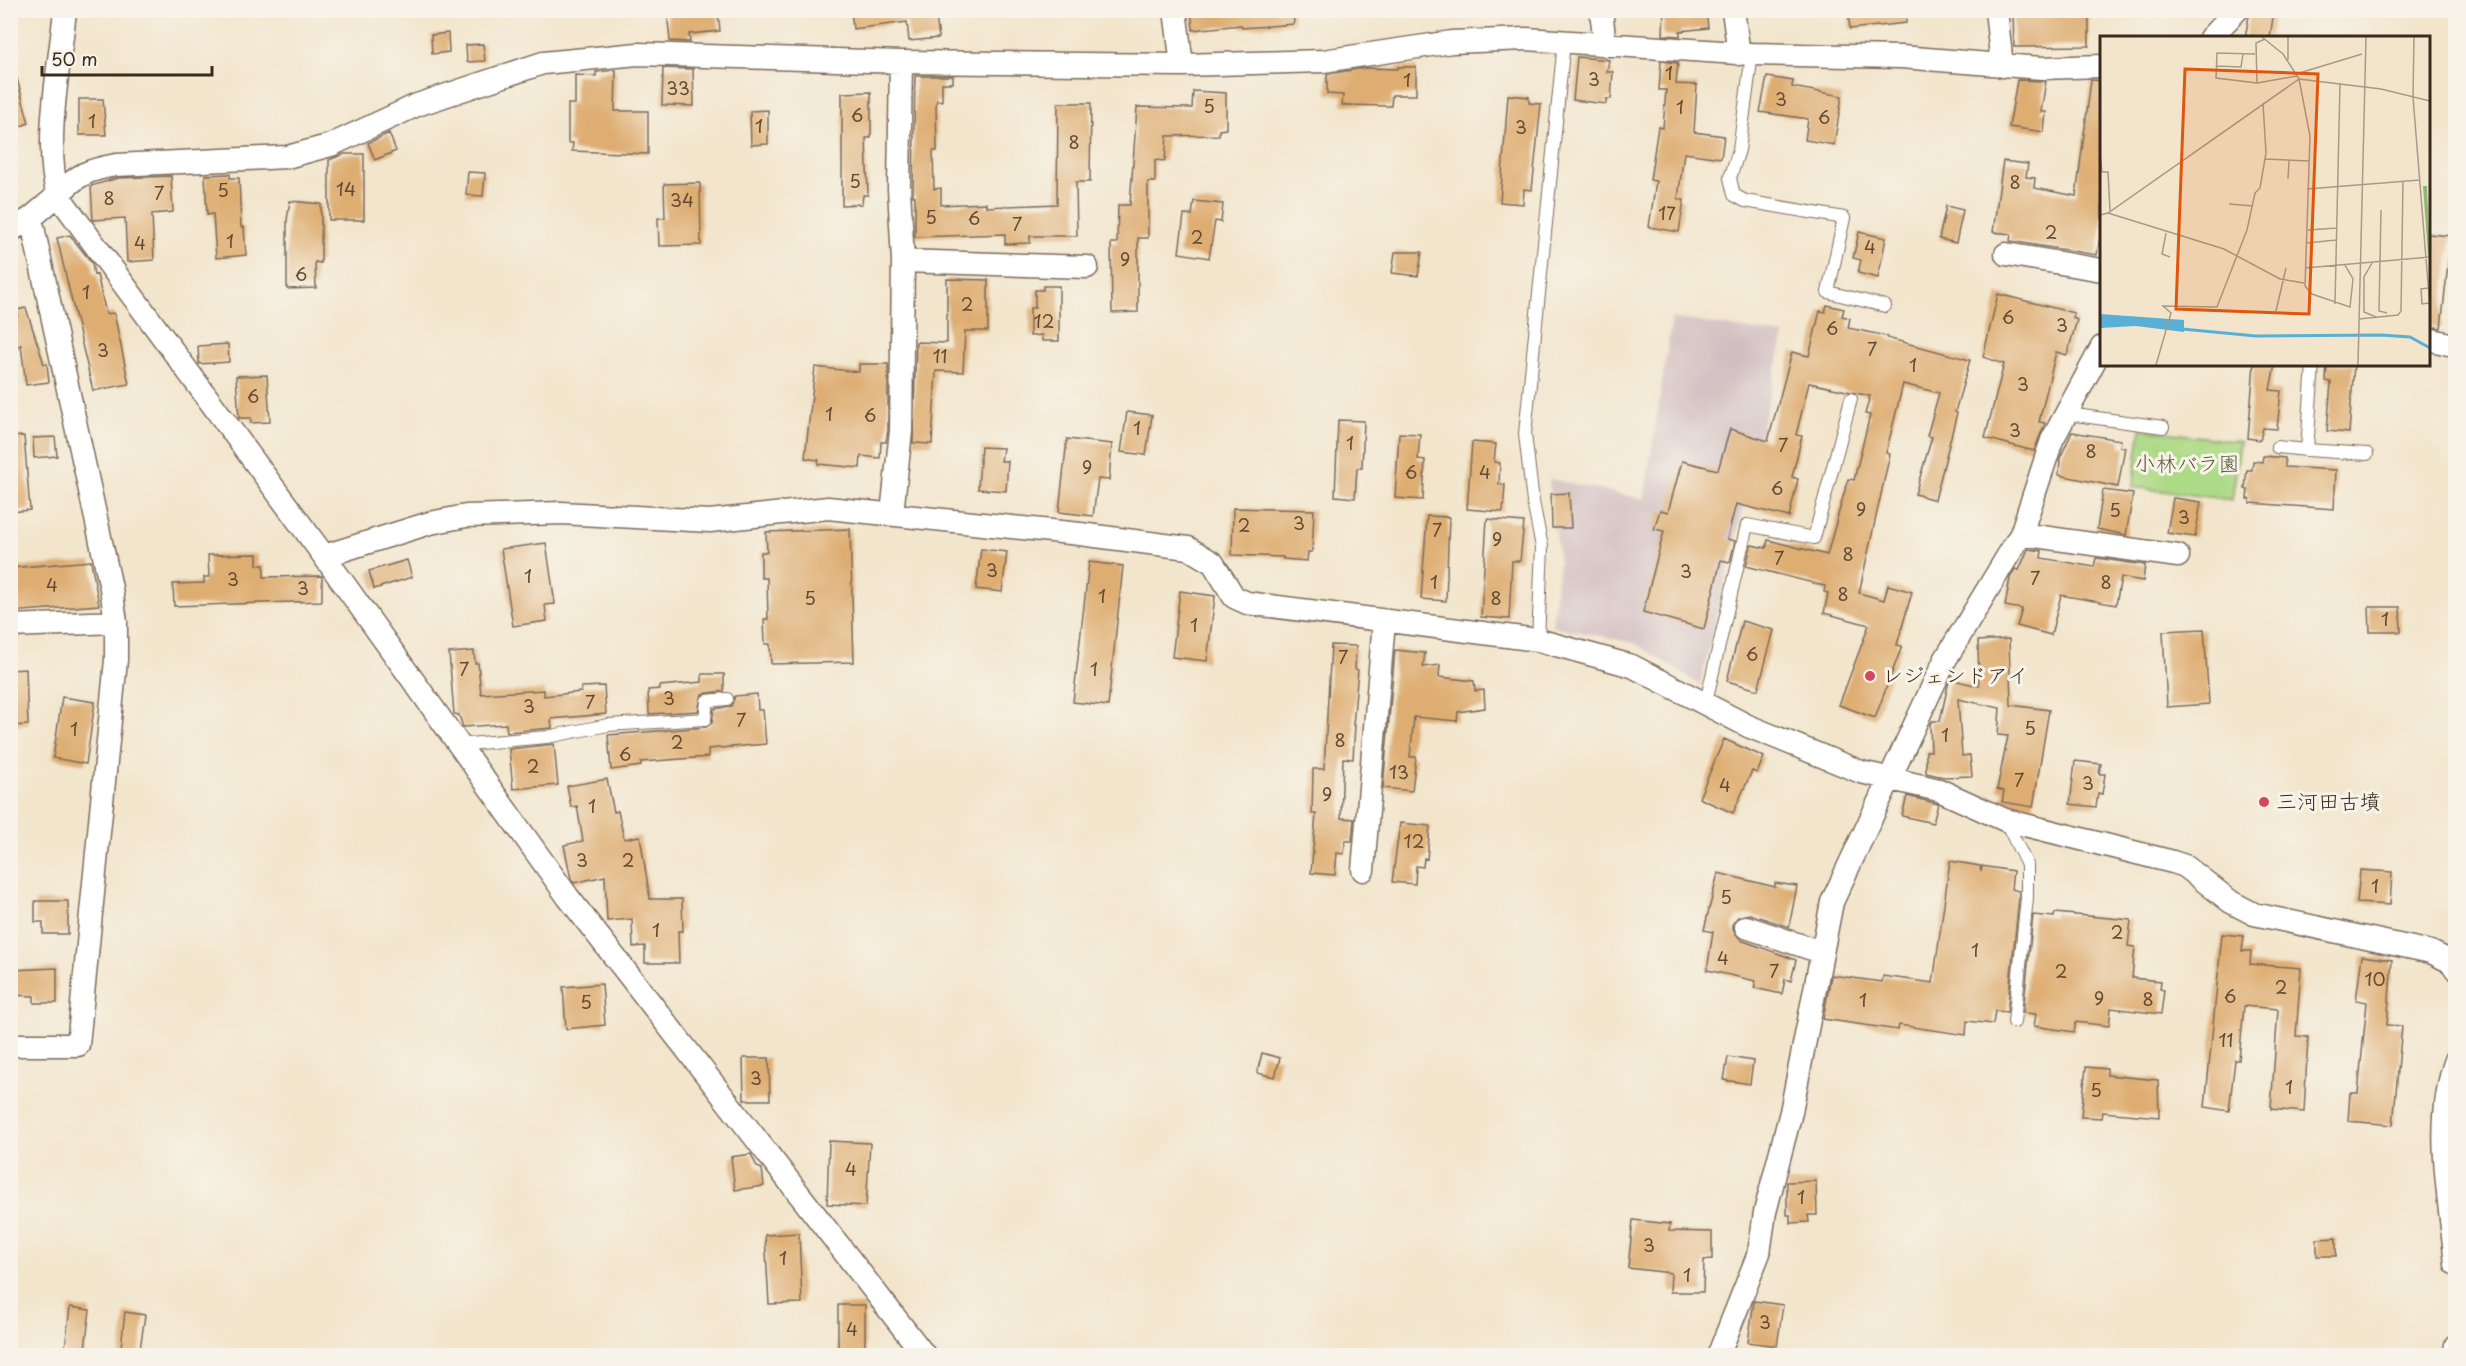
<svg xmlns="http://www.w3.org/2000/svg" width="2466" height="1366" viewBox="0 0 2466 1366" font-family="'Playpen Sans','Klee One',sans-serif">
	<rect width="100%" height="100%" fill="#f7f3e8"/>
	<filter id="ink" filterUnits="userSpaceOnUse"><feTurbulence type="fractalNoise" baseFrequency=".0167" numOctaves="2"/><feDisplacementMap in="SourceGraphic" scale="12" xChannelSelector="R" yChannelSelector="G"/><feConvolveMatrix kernelMatrix="1 2 1 2 8 2 1 2 1" color-interpolation-filters="sRGB"/></filter>
	<filter id="wash" filterUnits="userSpaceOnUse"><feTurbulence type="fractalNoise" baseFrequency=".008" numOctaves="4" result="noise"/><feDisplacementMap in="SourceGraphic" scale="24" xChannelSelector="R" yChannelSelector="G"/><feGaussianBlur stdDeviation="1.35" result="paint"/><feColorMatrix in="noise" values="0 0 0 0 0 0 0 0 0 0 0 0 0 0 0 0 0 1.4 0 .05"/><feComposite in="paint" operator="in"/></filter>
	<g filter="url(#wash)">
		<rect width="100%" height="100%" fill="#f2e5cc"/>
		<path fill="#d2bfc1" d="M1672 318 1784 335 1700 685 1635 643 1552 626 1559 561 1549 479 1644 499Z"/>
		<path fill="#adda87" stroke="#748252" stroke-width="1.5" d="M2141 429 2240 442 2232 500 2133 487Z"/>
		<g id="blocks">
			<path fill="#dead72" d="M851 10H935L939 38 909 41 907 22 853 29Z
				M1191 10H1293L1294 24 1242 28 1241 25 1193 30Z
				M1664 10H1706L1708 28 1680 31V36L1663 35Z
				M1848 10H1906V23L1850 29Z
				M2250 10H2274L2270 38H2245Z
				M667 11H718L720 31 689 34 690 42 670 41Z
				M2089 12V46L2014 47 2013 15Z
				M448 33 449 52 432 54 431 35Z
				M483 44 485 61 467 62 466 45Z
				M1577 57 1609 60 1607 72H1613L1611 99H1606V104L1573 100Z
				M1661 61 1678 63 1676 84 1697 85 1694 132 1724 136 1721 158 1684 153 1678 199 1684 200 1679 232 1649 227 1656 181 1650 180 1658 127 1663 128 1666 90H1659Z
				M1398 67H1416V95H1392L1391 106 1342 105 1343 95 1327 94V74L1365 68 1398 69Z
				M663 68 693 69 694 106 662 105Z
				M616 70 615 111H648V154L572 151 573 143H568V104H575V75L596 76V72Z
				M16 75 29 123 10 130V76Z
				M915 76H953V83H942V101L937 100 936 106 937 151H933L934 189 941 188V205L986 203V207L1057 204 1058 103H1091L1090 182H1076L1077 236H1030V243L1005 244V234L915 237V196H913V188Z
				M1767 77 1793 81 1792 87 1842 96 1834 145 1805 140 1808 119 1760 112Z
				M2017 80 2046 81 2041 112H2046L2044 132 2009 127Z
				M2091 80 2102 81V225L2097 255 2010 241 2011 234 1993 232 2003 161 2028 164 2026 177 2035 178 2034 188 2076 196Z
				M1193 91 1226 93V129L1219 130V135L1167 136 1165 161 1155 160V182H1148V238H1138V312L1112 313 1111 243H1117L1118 205H1130L1137 107 1192 108Z
				M871 92V138H866L868 195H863L862 204 842 205V93Z
				M1508 95 1529 97V103L1541 104 1532 190 1524 189 1523 204 1500 202Z
				M79 99H103L106 135H79Z
				M768 110V144L751 145 750 111Z
				M389 133 396 151 375 160 368 143Z
				M344 154H364V220H329V160Z
				M468 172 485 173 483 196 466 195Z
				M230 174V178H239L241 227H244L246 255 216 258 213 214 207 215 205 175Z
				M171 176 173 212 152 214 154 260 127 262 125 218 93 220 91 186 118 178Z
				M700 183 701 245 659 246 658 218H665L664 184Z
				M290 201 321 204V263L315 262 316 288 287 289V220Z
				M1194 201 1223 204 1221 222 1215 221 1209 258 1179 253 1184 215H1192Z
				M1946 206 1963 210 1956 243 1939 239Z
				M1859 232 1886 238 1878 278 1858 273 1861 260 1853 258Z
				M2428 234 2451 236 2441 328 2428 326Z
				M70 235 92 263 94 275 97 274 106 314 114 313 129 384 93 391 57 238Z
				M1395 252H1422L1418 276 1392 273Z
				M947 279 988 280V331H965L963 372 936 371 932 444 913 443 916 342 947 343Z
				M1043 286H1059V341H1042V335L1030 336V308H1035V290H1043Z
				M1998 294 2074 313 2073 318 2077 320 2067 355 2056 352 2039 422 2045 423 2034 451 1985 438 2004 364 1983 357Z
				M1827 305 1844 309 1842 316 1850 318 1848 328 1887 336V338L1970 360 1955 412 1957 413 1935 500 1915 494 1932 437 1927 436 1939 393 1903 384 1886 453 1890 454 1859 593 1884 600 1888 585 1912 592 1897 645 1902 646 1875 718 1839 705 1869 625 1824 613 1828 593 1824 592 1825 586 1746 566 1751 545 1766 548 1768 540 1827 555 1848 479 1854 480 1870 415 1865 414 1870 396 1809 383 1796 435 1802 436 1792 477 1798 479 1789 517 1736 504 1727 539 1735 541 1730 562 1721 560 1704 629 1643 612 1664 531 1654 529 1660 510 1668 512 1682 461 1718 470 1730 429 1768 441 1792 352 1809 356 1820 311 1825 312Z
				M26 308 44 364H47L49 382 26 385 21 345 10 349V317L18 315 17 310Z
				M228 344 229 362 199 364 198 346Z
				M859 364H888V430L886 442H881L880 458 861 456 860 468 818 464 819 460 805 458 815 367 859 372Z
				M2254 364H2275L2270 390 2281 391 2277 429 2263 428 2260 440 2248 438Z
				M2327 364H2354L2349 433 2327 431 2331 382 2326 381Z
				M267 375 270 422 251 423V418H239L236 376Z
				M1127 412 1152 415 1146 455 1121 452Z
				M1338 420 1364 421 1362 468H1357L1355 498 1335 496Z
				M2072 432 2121 440 2120 447H2125L2118 487 2059 475 2060 458Z
				M1399 433 1420 434 1418 459 1425 460 1423 500 1395 498Z
				M24 436 30 510 10 512V437Z
				M55 437 57 456 34 458 33 438Z
				M1067 439 1112 444 1109 480 1098 479 1093 516 1059 512Z
				M1472 442 1496 444 1494 462 1500 463 1499 484 1505 485 1503 512 1467 509Z
				M981 447 1003 448 1001 461H1008L1006 491 978 489Z
				M2263 456 2285 458V467L2336 470 2334 509 2250 503V499H2247L2248 490 2245 489 2247 470H2252L2253 461 2262 462Z
				M2103 490 2133 494 2126 535 2097 529Z
				M1569 493 1571 528H1552L1551 494Z
				M2173 498 2201 502 2195 537 2167 533Z
				M1233 508 1314 510 1312 552H1308L1307 561 1283 559V557L1232 555Z
				M1427 516 1449 517 1446 601 1421 599Z
				M1487 519 1524 522 1520 561H1512L1509 619 1481 617Z
				M850 529 854 662 771 664 770 644H765L764 619H768L767 578H761V552H767L766 532Z
				M546 543 555 604 545 605 547 621 513 626 501 549Z
				M981 549 1007 552 1002 592 976 589Z
				M2028 549 2042 551 2041 558 2094 567 2096 558 2145 565 2143 581 2121 577 2116 605 2061 595 2051 635 2017 626 2022 609 2005 606 2010 578 2015 569 2019 570Z
				M257 554V565H264V577L322 576V601L174 606 173 584 204 583V577H209L208 555Z
				M407 560 412 577 374 589 369 571Z
				M91 561 99 605 10 612V568Z
				M1089 562 1123 566 1108 706 1073 702Z
				M1180 591 1215 596 1207 661 1172 657Z
				M2369 607H2400L2401 632H2370Z
				M1742 621 1774 630 1758 690 1727 681Z
				M2204 629 2209 704 2167 707 2163 631Z
				M2009 639 2011 705 2049 710 2033 807 2002 802 2004 791 1997 789 2008 736 1998 735 2000 708 1958 699 1962 756 1970 755 1972 776 1944 777 1926 773V751H1931L1930 724 1932 721H1940L1948 685 1955 671 1957 681 1979 686 1978 641Z
				M1331 645 1356 646 1355 669 1358 670 1353 725H1355L1353 759 1343 758 1341 818 1354 819 1352 841H1345L1344 854 1337 853 1335 875 1311 873 1316 814H1312L1313 769H1324Z
				M1395 650 1425 653 1423 667 1440 665 1439 677 1474 681 1475 691 1484 690 1485 708 1458 712 1457 721 1414 717 1410 757H1416L1412 791 1383 788Z
				M474 651 475 663H478L481 694 544 690V696L581 692V687L604 686 606 714 551 719 552 728 507 732 506 724 463 727 459 715 454 714 449 653Z
				M26 669 28 725 10 726V670Z
				M702 674H724V691L702 694 698 711 649 714 648 690 660 689V686L702 682Z
				M757 694 758 710H763L766 744 708 749V757L641 762V766L611 770 608 735 706 727 712 723 714 709 731 706 735 696Z
				M62 697 95 702 86 764 53 758Z
				M1724 739 1764 757 1757 773 1752 771 1733 813 1699 798Z
				M554 744 558 785 513 789 509 749Z
				M2075 761 2101 764 2099 774H2105L2102 794 2098 793 2096 807 2070 804Z
				M607 779 614 812 618 811 624 839 640 836 650 899H682L683 931H678L679 963H645V946L633 947 632 919 607 921 605 876 574 883 571 879 564 845 583 841 577 806 571 807 567 786Z
				M1907 796 1938 804 1933 823 1902 816Z
				M1400 823 1430 826 1427 859 1424 858 1423 867 1416 866 1415 884 1392 882Z
				M1950 861 1980 866 1981 872 1982 866 2013 871 2011 889 2019 891V898L2007 1012 1995 1011 1993 1024 1967 1021 1966 1035 1899 1025 1898 1030 1823 1019 1831 975 1882 982 1883 976 1933 983Z
				M2360 870 2392 872 2390 905 2357 903Z
				M1718 873 1775 887V883L1797 886 1789 927 1750 914 1738 917 1733 923V930L1741 940 1796 960 1791 981 1785 979 1782 994 1754 988 1756 981 1707 970 1713 932 1704 930Z
				M35 901H68V934H43V922H35Z
				M2055 913 2131 920 2128 946 2135 947 2132 978 2161 981 2160 989 2164 990 2161 1014 2111 1008 2109 1026 2076 1022 2074 1032 2034 1026 2036 1014 2023 1013 2033 915 2054 917Z
				M2222 934 2244 936 2242 951H2251L2250 964 2301 968 2296 1036 2308 1037 2304 1112 2271 1109 2278 1009 2244 1006 2239 1060H2235L2229 1111 2205 1107Z
				M2362 956 2392 960 2387 1025 2402 1026 2393 1125 2348 1121 2350 1093H2358L2367 1002 2356 1000Z
				M57 968V1003H34V996L10 995V970Z
				M602 984 605 1025 566 1029 563 987Z
				M1262 1053 1280 1058 1275 1077 1257 1073Z
				M1728 1057 1753 1061 1750 1084 1724 1080Z
				M743 1058H769L770 1100H744Z
				M2086 1067 2107 1069V1075L2158 1080 2159 1117 2103 1112 2102 1118 2081 1117Z
				M829 1141 870 1143 866 1206 827 1204Z
				M751 1154 757 1167 762 1169 764 1186 735 1190 731 1157Z
				M1816 1181 1817 1215H1808L1809 1222 1790 1223V1215H1787V1182Z
				M1633 1220 1670 1224 1669 1231 1712 1232V1259L1704 1260 1703 1292H1670L1671 1273 1628 1268Z
				M799 1233 802 1303 769 1304 765 1235Z
				M2336 1238V1256H2317V1239Z
				M1754 1301 1783 1305 1777 1346 1748 1342Z
				M838 1305H865V1356H838Z
				M70 1307 90 1310 84 1356H64Z
				M125 1312 145 1315 139 1356H120Z"/>
		</g>
	</g>
	<g filter="url(#ink)">
		<use href="#blocks" fill-opacity="0" stroke="#7b6b5b" stroke-width="1.5"/>
		<g fill="none" stroke-linecap="round" stroke-linejoin="round">
			<g stroke="#7b6b5b" stroke-width="14">
				<path id="service" d="M1752 54 1739 150 1730 178 1734 195 1745 201 1844 218 1828 292 1885 306
					M2313 364 2307 450 2367 454
					M2068 414 2163 427
					M2277 447 2307 450
					M1538 640 1542 547 1533 502 1525 434 1564 42
					M1705 706 1747 525 1814 538 1851 399
					M457 745 547 737 608 725 705 719 707 701 727 699
					M2005 820 2027 865V898L2014 1022"/>
			</g>
			<g stroke="#7b6b5b" stroke-width="25">
				<path id="minor" d="M1175 10 1182 65
					M1601 10 1605 45
					M1733 10 1739 54
					M1996 10 2002 66
					M2210 38 2237 10
					M10 231 31 218 58 195C43 145 60 64 65 10
					M2006 254 2102 270
					M903 261 1087 267
					M2428 339 2449 344
					M892 513 901 431 903 261 899 188 901 62
					M2021 534 2178 556
					M324 556 430 523 466 516 561 513 710 521 828 508 1080 534 1188 548 1213 563 1234 597 1247 603 1538 640 1632 666 1748 726 1861 772 1939 790 2005 820 2173 862 2185 866 2231 902 2254 914 2431 952 2451 962 2456 969
					M10 626 116 622
					M1363 870 1384 621
					M1746 927 1821 952
					M10 1045H78L116 660V622L111 588 31 218
					M2456 1060C2433 1123 2450 1199 2456 1264
					M925 1356 568 897 324 556 58 195C78 174 88 170 116 165L287 157 331 145 417 105 543 63 638 54 901 62 1182 65 1323 61 1452 42 1526 39 1752 54 1901 57 2042 68 2102 66
					M1718 1356 1759 1253 1765 1212 1791 1112 1832 902 1945 660 2021 534 2052 440 2102 347
					M2454 1356 2456 1345"/>
			</g>
			<use href="#service" stroke="#fff" stroke-width="12"/>
			<use href="#minor" stroke="#fff" stroke-width="22"/>
		</g>
	</g>
	<g fill="#d1495b" stroke="#f7f3e8" stroke-width="2">
		<circle cx="1870" cy="676" r="6"/>
		<circle cx="2264" cy="802" r="6"/>
	</g>
	<g text-anchor="middle" stroke-width="6" stroke-linejoin="round" paint-order="stroke">
		<g font-size="18" fill="#644b33">
			<text x="1669" y="80">1</text>
			<text x="1594" y="86">3</text>
			<text x="1407" y="87">1</text>
			<text x="678" y="95">33</text>
			<text x="1781" y="106">3</text>
			<text x="1209" y="113">5</text>
			<text x="1680" y="114">1</text>
			<text x="857" y="122">6</text>
			<text x="1824" y="124">6</text>
			<text x="92" y="128">1</text>
			<text x="759" y="133">1</text>
			<text x="1521" y="134">3</text>
			<text x="1074" y="149">8</text>
			<text x="855" y="188">5</text>
			<text x="2015" y="189">8</text>
			<text x="346" y="196">14</text>
			<text x="223" y="197">5</text>
			<text x="159" y="200">7</text>
			<text x="109" y="205">8</text>
			<text x="682" y="207">34</text>
			<text x="1667" y="220">17</text>
			<text x="931" y="224">5</text>
			<text x="974" y="225">6</text>
			<text x="1017" y="231">7</text>
			<text x="2051" y="239">2</text>
			<text x="1197" y="244">2</text>
			<text x="230" y="248">1</text>
			<text x="140" y="250">4</text>
			<text x="1870" y="254">4</text>
			<text x="1125" y="266">9</text>
			<text x="301" y="281">6</text>
			<text x="86" y="299">1</text>
			<text x="967" y="311">2</text>
			<text x="2008" y="324">6</text>
			<text x="1044" y="328">12</text>
			<text x="2062" y="332">3</text>
			<text x="1832" y="335">6</text>
			<text x="1872" y="356">7</text>
			<text x="103" y="357">3</text>
			<text x="940" y="363">11</text>
			<text x="1913" y="372">1</text>
			<text x="2023" y="391">3</text>
			<text x="253" y="403">6</text>
			<text x="829" y="421">1</text>
			<text x="870" y="422">6</text>
			<text x="1137" y="435">1</text>
			<text x="2015" y="437">3</text>
			<text x="1350" y="450">1</text>
			<text x="1783" y="452">7</text>
			<text x="2091" y="458">8</text>
			<text x="1087" y="474">9</text>
			<text x="1411" y="479">6</text>
			<text x="1485" y="479">4</text>
			<text x="1777" y="495">6</text>
			<text x="1861" y="516">9</text>
			<text x="2115" y="517">5</text>
			<text x="2184" y="524">3</text>
			<text x="1299" y="530">3</text>
			<text x="1244" y="532">2</text>
			<text x="1437" y="537">7</text>
			<text x="1497" y="546">9</text>
			<text x="1848" y="561">8</text>
			<text x="1779" y="565">7</text>
			<text x="992" y="577">3</text>
			<text x="1686" y="578">3</text>
			<text x="528" y="583">1</text>
			<text x="2035" y="585">7</text>
			<text x="233" y="586">3</text>
			<text x="1434" y="589">1</text>
			<text x="2106" y="589">8</text>
			<text x="52" y="592">4</text>
			<text x="303" y="595">3</text>
			<text x="1843" y="601">8</text>
			<text x="1102" y="603">1</text>
			<text x="810" y="605">5</text>
			<text x="1496" y="605">8</text>
			<text x="2385" y="626">1</text>
			<text x="1194" y="632">1</text>
			<text x="1752" y="661">6</text>
			<text x="1343" y="664">7</text>
			<text x="464" y="676">7</text>
			<text x="1094" y="676">1</text>
			<text x="669" y="705">3</text>
			<text x="590" y="709">7</text>
			<text x="529" y="713">3</text>
			<text x="741" y="727">7</text>
			<text x="2030" y="735">5</text>
			<text x="74" y="736">1</text>
			<text x="1945" y="742">1</text>
			<text x="1340" y="747">8</text>
			<text x="677" y="749">2</text>
			<text x="625" y="761">6</text>
			<text x="533" y="773">2</text>
			<text x="1399" y="779">13</text>
			<text x="2019" y="787">7</text>
			<text x="2088" y="790">3</text>
			<text x="1725" y="792">4</text>
			<text x="1327" y="801">9</text>
			<text x="592" y="813">1</text>
			<text x="1414" y="848">12</text>
			<text x="582" y="867">3</text>
			<text x="628" y="867">2</text>
			<text x="2375" y="893">1</text>
			<text x="1726" y="904">5</text>
			<text x="656" y="937">1</text>
			<text x="2117" y="939">2</text>
			<text x="1975" y="957">1</text>
			<text x="1723" y="965">4</text>
			<text x="1774" y="978">7</text>
			<text x="2061" y="978">2</text>
			<text x="2375" y="986">10</text>
			<text x="2281" y="994">2</text>
			<text x="2230" y="1003">6</text>
			<text x="2099" y="1005">9</text>
			<text x="2148" y="1006">8</text>
			<text x="1863" y="1007">1</text>
			<text x="586" y="1009">5</text>
			<text x="2226" y="1047">11</text>
			<text x="756" y="1085">3</text>
			<text x="2289" y="1094">1</text>
			<text x="2096" y="1097">5</text>
			<text x="851" y="1176">4</text>
			<text x="1801" y="1204">1</text>
			<text x="1649" y="1252">3</text>
			<text x="783" y="1265">1</text>
			<text x="1687" y="1282">1</text>
			<text x="1765" y="1329">3</text>
			<text x="852" y="1336">4</text>
		</g>
		<g font-size="21" fill="#585638" stroke="#f7f3e8">
			<text x="2187" y="471">小林バラ園</text>
		</g>
		<g font-size="21" fill="#3b2a1e" stroke="#f7f3e8" text-anchor="start">
			<text x="1882" y="683">レジェンドアイ</text>
			<text x="2276" y="809">三河田古墳</text>
		</g>
	</g>
	<g transform="translate(2100 36)">
		<rect width="330" height="330" fill="#f2e5cc"/>
		<path d="M323 150H327L330 220 328 219Z" fill="#8aba74"/>
		<path d="M0 278 84 284V296L36 290 0 292Z" fill="#59afd6"/>
		<path fill="none" stroke="#59afd6" stroke-width="3" d="M82 293 156 300 281 299 310 301 330 312"/>
		<path fill="none" stroke="#a99a86" stroke-width="1.5" d="M162 1 183 18 199 43 281 53 330 65M314 1 313 61 330 272M155 18 117 17 116 42 157 47 197 40M188 24V1M116 30 141 31 143 18M196 38 262 18M157 47 156 7 165 3M0 117 2 136M165 123 209 125M0 136H8L10 175M188 143 189 125M207 153 320 144M129 168 153 170M281 174 279 275 287 277M8 177 124 213 180 243 204 247M0 179 8 177 199 43 210 100 205 250 212 258 250 271 253 243 245 229M208 194 237 192M66 197 62 218 70 221M207 207 236 204M272 227 264 241V276L276 281M205 232 330 221M328 252 321 253 322 268 329 267M235 268 240 47M176 275 186 232M259 283 298 279 301 275 303 145M56 329 71 277 63 270 117 271 147 194 155 157 160 152 166 117 163 67M258 329 266 1"/>
		<path fill="#df570d" fill-opacity="0.15" stroke="#df570d" stroke-width="3" d="M85 33 218 38 209 278 76 273Z"/>
		<rect width="330" height="330" fill="none" stroke="#3b2a1e" stroke-width="3"/>
	</g>
	<rect width="2466" height="1366" fill="none" stroke="#f7f3e8" stroke-width="36"/>
	<path d="M42 66v9h170v-9" fill="none" stroke="#3b2a1e" stroke-width="3"/>
	<text x="51" y="66" font-size="18" fill="#3b2a1e" stroke="#f7f3e8" stroke-width="4.5" paint-order="stroke">50 m</text>
</svg>
